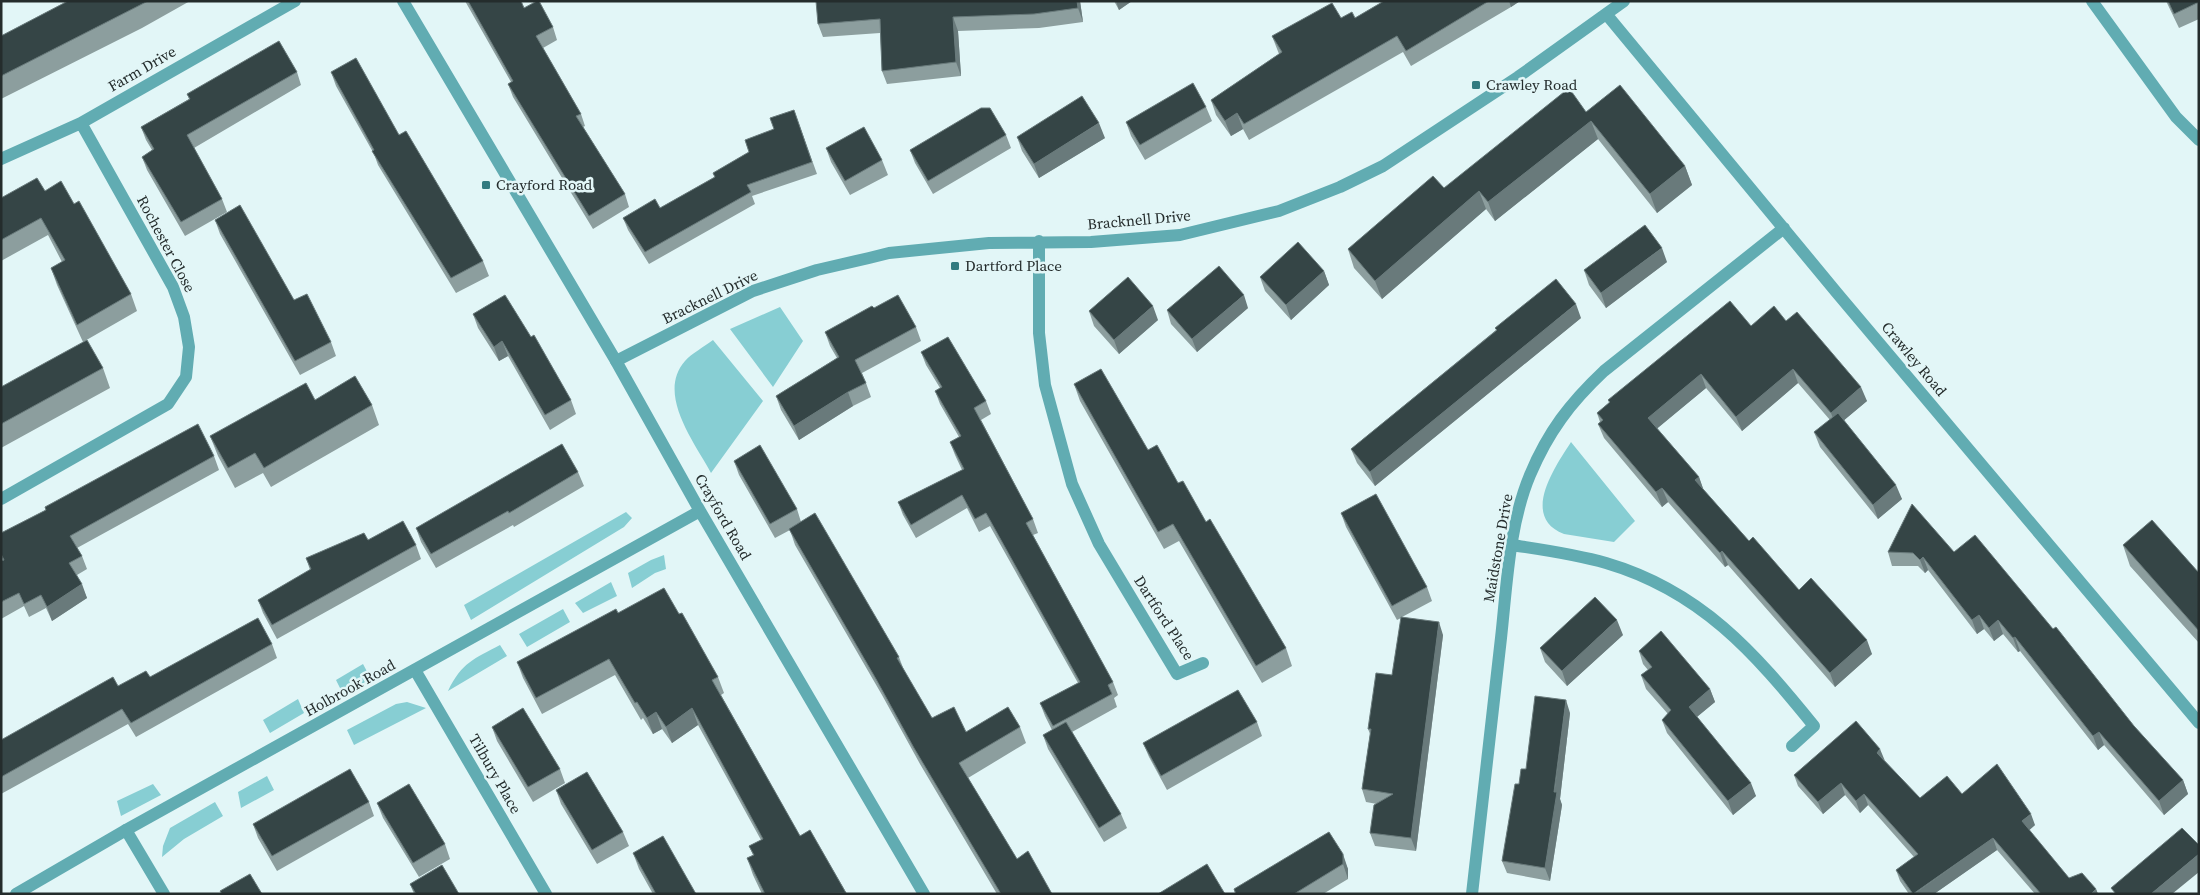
<svg xmlns="http://www.w3.org/2000/svg" width="2200" height="895" viewBox="0 0 2200 895" font-family="'Source Serif 4',serif">
	<rect width="100%" height="100%" fill="#e2f6f7"/>
	<path fill="#87ced3" d="M780 307 803 341 773 387 730 329Z
		M713 340 763 401 711 473C695 443 656 394 685 361 692 353 704 347 713 340Z
		M1571 442 1635 521 1614 542 1564 534C1520 517 1555 467 1571 442Z
		M626 512 632 518 624 527 471 620 464 605Z
		M664 555 666 569 655 573 632 588 628 573 651 560Z
		M611 582 617 596 583 613 575 603Z
		M563 609 570 622 527 647 519 634Z
		M500 645 507 656 448 691C462 662 474 659 500 645Z
		M363 664 371 679 343 694 336 680Z
		M298 699 304 713 270 733 263 720Z
		M407 702 426 708 354 745 347 730 396 704Z
		M267 776 274 790 241 808 238 792Z
		M153 784 161 795 121 816 117 801Z
		M215 802 223 816 184 839 162 857 163 846 170 828Z"/>
	<g fill="none" stroke-linecap="round" stroke-linejoin="round">
		<path stroke="#61acb2" stroke-width="12" d="M2092 1 2176 117 2199 140
			M1607 15 1837 293 2199 723
			M1 159 81 123 295 1
			M1039 241V333L1045 385 1072 484 1099 544 1177 674 1203 663
			M616 361 753 291 817 270 869 258 889 253 989 243 1091 242 1180 235 1279 211 1340 187 1383 166 1518 77 1624 1
			M1 499 168 404 186 377 189 347 184 317 173 287 81 123
			M1512 545C1544 550 1575 554 1606 563 1701 591 1754 652 1814 726L1792 746
			M415 670 546 894
			M126 830 164 894
			M1472 894C1481 808 1491 723 1501 638 1507 584 1509 525 1530 475 1548 432 1570 403 1604 371L1784 228"/>
		<path stroke="#61acb2" stroke-width="12" d="M403 1 616 361 700 511 924 894
			M16 894 126 830 700 511"/>
	</g>
	<path fill="#8c9e9e" d="M68 1H190L142 28 1 99V36Z
		M465 1H521L524 8 553 27 557 40 543 48 581 114 585 126 583 127 625 194 629 207 593 229 513 97 508 84 511 82Z
		M1080 1 1083 22 1039 28 958 31 961 76 887 84 882 71 880 33 823 37 818 24Z
		M1114 1H1132L1119 10Z
		M1384 1H1520L1511 7 1411 66 1403 52 1249 140 1243 129 1231 136 1216 115 1211 100 1279 54 1272 36 1341 18H1355Z
		M2166 1H2199V19L2179 28Z
		M297 72 301 85 194 148 222 199 227 212 185 236 147 170 142 157 152 150 146 140 141 127 189 99 187 94Z
		M331 72 399 135 483 261 489 276 456 293 378 165 374 154 336 86Z
		M1206 107 1212 121 1145 160 1131 136 1126 122Z
		M794 110 817 174 752 196 755 204 649 264 628 230 623 218 660 208 715 177 713 173 749 152Z
		M1586 112 1685 166 1692 185 1657 213 1598 139 1495 221 1486 209 1382 299 1354 268 1348 249 1444 188Z
		M1006 135 1011 148 933 194 915 163 910 150Z
		M1017 137 1105 138 1039 178 1022 151Z
		M826 148 882 160 888 175 850 195 831 162Z
		M45 191 74 204 131 294 137 311 83 342 57 285 51 268 62 262 48 235 1 261V198Z
		M215 220 294 300 331 342 336 356 300 375 220 234Z
		M1667 262 1606 308 1589 285 1584 270Z
		M1324 271 1329 285 1291 320 1265 291 1260 277Z
		M874 308 916 327 921 341 862 373 866 383 871 397 853 406 799 440 781 410 776 396 837 358 830 346 825 332Z
		M1248 308 1197 352 1171 324 1167 310Z
		M1089 311 1158 320 1119 354 1094 326Z
		M473 314 571 400 576 414 550 430 508 356 499 361 478 328Z
		M1581 318 1375 486 1357 463 1351 449 1496 330 1495 328Z
		M1786 321 1867 401 1844 420 1902 499 1878 519 1820 447 1814 432 1830 420 1798 383 1742 431 1706 388 1657 428 1699 477 1703 489 1749 541 1799 590 1872 654 1835 687 1728 565 1725 567 1668 502 1662 507 1604 438 1598 424 1600 422 1597 413 1609 403 1608 400 1751 326Z
		M921 352 986 401 991 414 981 420 1033 519 1038 533 1033 535 1113 682 1118 695 1114 698 1117 707 1072 732 1121 814 1127 828 1104 842 1048 749 1043 735 1052 730 1045 716 1040 703 1078 683 990 526 979 532 967 508 916 538 903 515 898 502 962 470 955 455 950 442 959 437 940 404 935 391 940 388 926 365Z
		M103 368 110 388 1 448V387Z
		M1074 384 1148 450 1178 483 1206 522 1286 648 1292 666 1262 683 1179 541 1164 549 1080 401Z
		M315 400 372 405 379 425 271 487 263 473 235 488 218 456 210 436Z
		M214 456 219 470 77 548 82 556 87 569 77 575 87 598 52 621 46 608 29 617 24 606 1 619V561H2L1 559V533L46 510 45 507Z
		M734 461 797 509 801 522 899 657 905 673 932 718 966 732 1020 727 1026 743 968 778 1017 859 1052 894H997L920 764 882 695 795 545 790 530 775 538 739 475Z
		M578 472 584 486 514 527 513 525 436 568 421 542 416 528Z
		M1341 513 1427 587 1432 601 1402 617 1443 635 1416 851 1375 846 1370 833 1377 804 1366 802 1362 789 1370 734 1368 729 1392 675 1401 618 1397 620 1346 527Z
		M368 540 416 545 421 559 277 639 263 613 258 600 310 570 306 558Z
		M2123 545 2199 573V643L2130 566Z
		M1888 552H1954L2053 629 2134 726 2183 780 2188 794 2164 815 2104 745 2098 750 2020 651 2018 652 2003 634 1994 641 1984 629 1977 634 1928 570 1925 573 1918 566H1892Z
		M618 613 679 614 718 677 724 693 721 695 800 836 810 830 847 894H762L753 875 747 858 753 855 749 846 761 840 698 725 672 743 662 729 653 734 643 718 641 720 615 675 542 714 523 678 517 662Z
		M1623 635 1567 686 1545 662 1540 648Z
		M272 644 277 658 136 737 128 724 1 794V740L150 677Z
		M1639 651 1710 689 1715 702 1697 717 1756 796 1733 815 1667 733 1662 720 1668 714 1646 689 1641 675 1648 670 1643 664Z
		M1570 713 1560 799 1562 805 1550 881 1507 873 1502 861 1519 784 1526 769Z
		M1257 722 1262 736 1167 790 1149 757 1143 743Z
		M492 727 560 769 565 783 533 802 497 741Z
		M1885 761 1920 798 1962 794 2035 825 2029 830 2069 878 2096 889 2098 894H2035L1997 850 1934 894H1909L1900 881 1896 870 1914 857 1868 805 1860 813 1845 795 1823 814 1798 786 1794 775Z
		M556 790 623 832 629 846 597 864 561 804Z
		M369 802 374 816 277 871 258 838 253 824Z
		M377 803 445 844 450 859 419 877 383 818Z
		M1329 832 1348 869V879L1323 894H1235L1234 889Z
		M633 853 696 894H653L639 869Z
		M410 884 459 894H414Z"/>
	<path fill="#697a7b" d="M1077 1H1080L1083 22 1078 8Z
		M1116 1H1132L1119 10Z
		M1509 1H1520L1511 7Z
		M953 17 958 31 961 76 956 62Z
		M1237 113 1243 129 1231 136 1225 121Z
		M1591 121 1598 139 1495 221 1488 202Z
		M1099 123 1105 138 1039 178 1034 164Z
		M1685 166 1692 185 1657 213 1650 194Z
		M1479 191 1486 209 1382 299 1375 281Z
		M1662 248 1667 262 1606 308 1601 293Z
		M1324 271 1329 285 1291 320 1286 305Z
		M1244 295 1248 308 1197 352 1192 339Z
		M1576 304 1581 318 1375 486 1370 472Z
		M1153 306 1158 320 1119 354 1114 340Z
		M502 341 508 356 499 361 494 347Z
		M1793 369 1798 383 1742 431 1736 417Z
		M1701 374 1706 388 1653 432 1648 418Z
		M1861 387 1867 401 1836 427 1831 413Z
		M848 392 853 406 799 440 794 426Z
		M1699 477 1704 491 1695 480Z
		M1896 485 1902 499 1878 519 1873 505Z
		M1662 488 1668 502 1662 507 1656 492Z
		M1722 551 1728 565 1725 567 1720 553Z
		M1923 557 1928 570 1925 573 1920 560Z
		M82 584 87 598 52 621 47 607Z
		M1979 615 1984 629 1977 634 1972 620Z
		M1617 620 1623 635 1567 686 1562 671Z
		M1998 620 2003 634 1994 641 1989 628Z
		M1439 622 1443 635 1416 851 1411 838Z
		M2015 637 2020 651 2018 652 2013 638Z
		M1867 640 1872 654 1835 687 1830 673Z
		M1710 689 1715 702 1693 720 1689 707Z
		M1566 700 1570 713 1560 799 1562 805 1550 881 1545 868Z
		M692 708 698 725 672 743 666 727Z
		M656 712 662 729 653 734 647 718Z
		M2099 732 2104 745 2098 750 2093 736Z
		M1880 749 1885 761 1877 753Z
		M2183 780 2188 794 2164 815 2159 801Z
		M1751 783 1756 796 1733 815 1728 801Z
		M1841 783 1845 795 1823 814 1818 802Z
		M1864 794 1868 805 1860 813 1856 801Z
		M2031 814 2035 825 2026 833 2022 821Z
		M1993 838 1997 850 1934 894H1914Z
		M1343 854 1348 869V879L1343 864Z
		M2199 854V872L2172 894H2151Z
		M2096 889 2098 894H2091Z"/>
	<path fill="#354546" stroke="#697a7b" d="M68 1H148L1 76V36Z
		M468 1H521L524 8 537 1H539L553 27 536 36 581 114 576 116 625 194 589 216 508 84 513 81Z
		M816 1H1077L1078 8 1034 14 953 17 956 62 882 71 880 19 818 24Z
		M1384 1H1489L1406 51 1397 36 1244 124 1237 113 1225 121 1211 100 1282 52 1272 36 1332 3 1341 18 1352 12 1355 18Z
		M2168 1H2199V2L2174 14Z
		M279 41 297 72 187 135 222 199 181 222 142 157 154 149 141 127 190 99 187 94Z
		M356 58 399 135 406 131 483 261 451 278 372 151 374 150 331 72Z
		M1193 83 1206 107 1140 145 1126 122Z
		M1620 85 1685 166 1650 194 1591 121 1488 202 1479 191 1375 281 1348 249 1433 176 1444 188 1569 88 1586 112Z
		M1082 96 1099 123 1034 164 1017 137Z
		M981 108H990L1006 135 928 181 910 150Z
		M794 110 812 162 747 185 751 192 645 252 623 218 655 199 660 208 715 177 713 173 749 152 745 140 774 129 770 118Z
		M864 127 882 160 845 181 826 148Z
		M37 178 45 191 61 181 74 204 79 201 131 294 77 325 51 268 65 260 41 218 1 240V198Z
		M240 205 294 300 307 294 331 342 295 361 215 220Z
		M1645 225 1662 248 1601 293 1584 270Z
		M1298 242 1324 271 1286 305 1260 277Z
		M1219 266 1244 295 1192 339 1167 310Z
		M1128 277 1153 306 1114 340 1089 311Z
		M1556 279 1576 304 1370 472 1351 449 1497 330 1495 328Z
		M505 295 531 337 534 335 571 400 545 415 502 341 494 347 473 314Z
		M898 295 916 327 855 360 866 383 848 392 794 426 776 396 839 357 825 332 872 306 874 308Z
		M1730 301 1751 326 1774 306 1786 321 1797 312 1861 387 1831 413 1793 369 1736 417 1701 374 1648 418 1699 477 1695 480 1749 541 1753 537 1799 590 1811 578 1867 640 1830 673 1722 551 1720 553 1662 488 1656 492 1598 424 1603 420 1597 413 1610 402 1608 400Z
		M948 337 986 401 974 408 1033 519 1026 523 1113 682 1108 685 1112 694 1053 726 1040 703 1080 682 986 513 975 519 962 495 911 525 898 502 964 469 950 442 961 436 935 391 942 387 921 352Z
		M87 340 103 368 1 424V387Z
		M1101 369 1148 450 1157 445 1178 483 1183 481 1206 522 1210 519 1286 648 1256 666 1173 524 1158 532 1074 384Z
		M355 376 372 405 264 468 255 453 228 468 210 436 306 383 315 400Z
		M1838 413 1896 485 1873 505 1814 432Z
		M198 424 214 456 70 536 82 556 69 563 82 584 47 607 41 595 24 604 19 593 1 602V561L4 560 1 554V533L46 510 45 507Z
		M562 444 578 472 509 513 508 511 431 554 416 528Z
		M760 445 797 509 770 524 734 461Z
		M1376 494 1427 587 1392 606 1341 513Z
		M1912 504 1954 552 1975 535 2053 629 2056 627 2134 726 2183 780 2159 801 2099 732 2093 736 2015 637 2013 638 1998 620 1989 628 1979 615 1972 620 1923 557 1920 560 1913 553 1888 552Z
		M815 513 899 657 897 658 932 718 954 707 966 732 1008 707 1020 727 959 763 1017 859 1028 851 1052 894H1001L914 748 876 679 789 529Z
		M2152 520 2199 573V631L2123 545Z
		M403 521 416 545 272 625 258 600 311 569 306 558 364 533 368 540Z
		M664 588 679 614 682 613 718 677 712 680 800 836 810 830 846 893 765 894 747 858 754 855 749 846 763 839 692 708 666 727 656 712 647 718 637 702 635 703 609 659 536 698 517 662 616 609 618 613Z
		M1595 597 1617 620 1562 671 1540 648Z
		M1401 617 1439 622 1411 838 1370 833 1374 805 1393 794 1362 789 1371 729H1368L1376 673 1392 675Z
		M258 618 272 644 131 723 122 709 1 777V740L113 677 118 686 146 671 150 677Z
		M1661 631 1710 689 1689 707 1751 783 1728 801 1662 720 1671 710 1641 675 1652 667 1639 651Z
		M1238 690 1257 722 1161 776 1143 743Z
		M1535 696 1566 700 1554 792H1557L1545 868 1502 861 1515 784H1519L1521 769H1526Z
		M523 708 560 769 528 787 492 727Z
		M1856 721 1880 749 1877 753 1920 798 1947 776 1962 794 1997 764 2031 814 2022 821 2069 878 2082 873 2096 889 2091 894H2041L1993 838 1913 894 1896 870 1918 854 1864 794 1856 801 1841 783 1818 802 1794 775Z
		M1066 722 1121 814 1099 828 1043 735Z
		M350 769 369 802 272 856 253 824Z
		M587 772 623 832 592 850 556 790Z
		M409 784 445 844 413 863 377 803Z
		M2182 828 2199 845V854L2151 894H2116L2111 888Z
		M1329 832 1343 854V864L1294 894H1236L1234 889Z
		M663 836 696 894H656L633 853Z
		M1207 864 1225 894H1158Z
		M442 865 459 894H416L410 884Z
		M250 874 262 894H222L220 891Z"/>
	<g fill="#327b80" stroke="#e2f6f7" stroke-width="2">
		<rect x="1471" y="80" width="10" height="10" rx="2.5"/>
		<rect x="481" y="180" width="10" height="10" rx="2.5"/>
		<rect x="950" y="261" width="10" height="10" rx="2.5"/>
	</g>
	<g text-anchor="middle" stroke-width="5" stroke-linejoin="round" paint-order="stroke">
		<g font-size="15" fill="#242c2c" stroke="#e2f6f7">
			<text transform="translate(142 69) rotate(-30)" y="5">Farm Drive</text>
			<text transform="translate(1139 220) rotate(-5)" y="5">Bracknell Drive</text>
			<text transform="translate(166 244) rotate(62)" y="5">Rochester Close</text>
			<text transform="translate(710 297) rotate(-26)" y="5">Bracknell Drive</text>
			<text transform="translate(1914 359) rotate(50)" y="5">Crawley Road</text>
			<text transform="translate(723 517) rotate(60)" y="5">Crayford Road</text>
			<text transform="translate(1498 548) rotate(-80)" y="5">Maidstone Drive</text>
			<text transform="translate(1164 618) rotate(57)" y="5">Dartford Place</text>
			<text transform="translate(350 688) rotate(-29)" y="5">Holbrook Road</text>
			<text transform="translate(495 774) rotate(60)" y="5">Tilbury Place</text>
		</g>
		<g font-size="15" fill="#242c2c" stroke="#e2f6f7" text-anchor="start">
			<text x="1486" y="90">Crawley Road</text>
			<text x="496" y="190">Crayford Road</text>
			<text x="965" y="271">Dartford Place</text>
		</g>
	</g>
	<rect width="2200" height="895" fill="none" stroke="#242c2c" stroke-width="5"/>
</svg>
